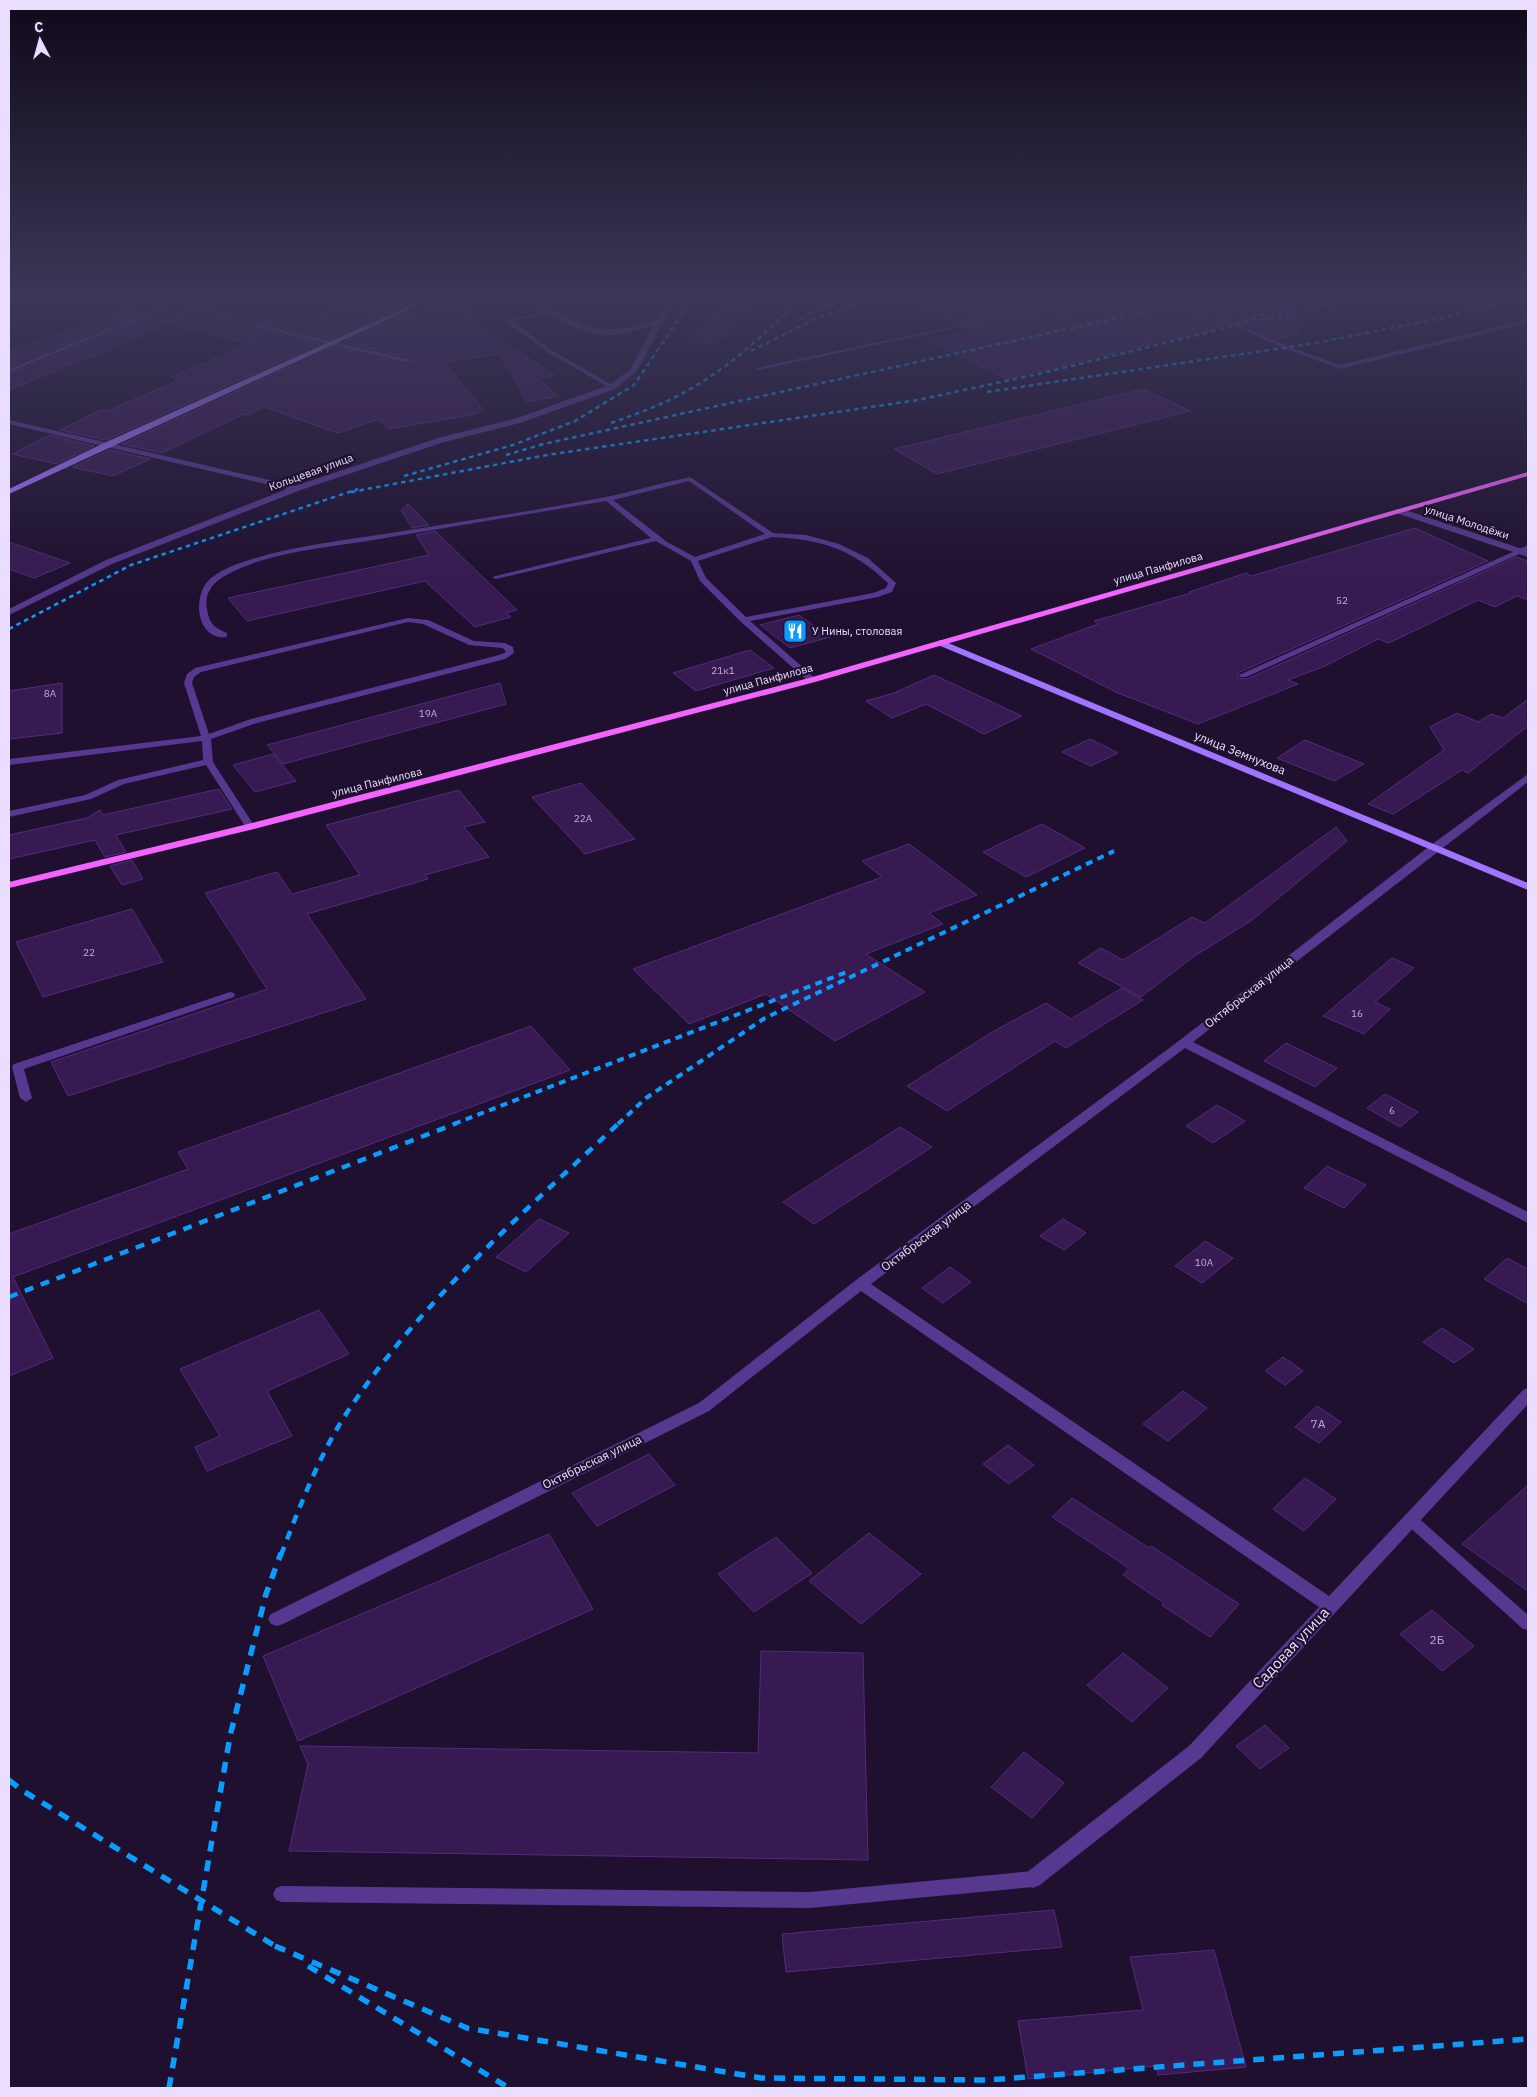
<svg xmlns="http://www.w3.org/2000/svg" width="1537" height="2097" viewBox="0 0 1537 2097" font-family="'IBM Plex Sans',sans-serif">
	<rect width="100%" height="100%" fill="#1e102e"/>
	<path fill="#361a51" stroke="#542b7e" d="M355 298H370L409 304 331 339 256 322 253 325 255 329 320 344 106 440 60 430 101 410 107 411 182 379 171 377 249 344 168 323 91 358H86L9 390V375L154 314 167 317 190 307 299 325Z
		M731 298H761L715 344 686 341Z
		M899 298H1056L1057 302 956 324Z
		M1131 298H1169L1228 325 1007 379 926 340 971 331 965 328 1057 308 1058 313Z
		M1182 298H1293L1298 334 1276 339Z
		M444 302 476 309 471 320 554 375 538 379 558 396 527 402 500 354 444 362 484 411 476 413 477 414 388 429 379 419 338 433 264 407 249 415 244 414 162 453 122 444 333 347 409 365 413 360 408 357 344 342 421 306 432 308Z
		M128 309 142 312 9 367V351Z
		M1144 389 1190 411 937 474 894 449Z
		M49 435 94 446 57 464 12 454Z
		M110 450 150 459 113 476 72 467Z
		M408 504 429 525 412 528 401 510Z
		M1415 528 1488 561 1238 673V678L1247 679 1516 557 1528 561V600L1517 596 1495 607 1478 600 1389 643 1378 639 1325 666 1288 680 1298 684 1198 724 1118 693 1031 649 1098 624 1094 621 1191 593 1189 592 1246 573 1251 576Z
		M435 531 517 610 506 613 511 617 475 627 425 581 247 621 228 598 429 555 416 535Z
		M9 542 70 563 34 578 9 569Z
		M799 615 830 637 790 648 760 625Z
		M750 650 774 668 696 691 673 673Z
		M934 675 1022 716 984 734 926 704 892 718 866 701 894 693Z
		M62 683V733L9 739V691Z
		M500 683 506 704 283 764 267 745Z
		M1528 699V726L1468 773 1462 770 1393 814 1368 804 1444 750 1430 727 1457 713 1478 722 1491 714 1503 718Z
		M1090 739 1118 753 1091 766 1062 752Z
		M1305 740 1364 764 1334 781 1277 758Z
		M273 754 296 781 255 792 233 765Z
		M581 783 635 839 585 854 532 797Z
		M219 789 232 809 116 835 126 852 105 857 95 840 9 859V835L87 818 100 810 103 815Z
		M459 790 485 822 464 827 489 857 425 875 428 879 307 914 366 999 68 1096 51 1062 267 989 205 893 277 872 292 894 360 875 326 825Z
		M1042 824 1085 848 1026 877 983 852Z
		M1336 827 1347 841 1252 920 1193 957 1141 997 1078 963 1101 948 1123 960 1192 917 1205 923Z
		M909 844 977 895 929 913 943 924 866 954 925 992 835 1041 766 994 689 1024 633 969 882 877 862 861Z
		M132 860 143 879 122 885 110 866Z
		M132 909 163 962 43 997 16 942Z
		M1392 958 1414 968 1375 1002 1390 1009 1364 1034 1323 1016Z
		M1122 988 1143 1000 1066 1048 1055 1041 947 1111 907 1086 994 1031 1046 1003 1071 1019Z
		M531 1026 570 1070 13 1277 53 1358 9 1376V1234L188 1169 178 1152Z
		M1286 1043 1294 1047 1337 1068 1315 1087 1264 1061Z
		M1385 1094 1418 1112 1400 1127 1367 1108Z
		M1217 1105 1245 1121 1213 1143 1186 1126Z
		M900 1127 932 1147 814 1224 783 1202Z
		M1327 1166 1366 1185 1344 1208 1304 1188Z
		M539 1219 569 1233 526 1272 496 1257Z
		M1063 1219 1086 1233 1064 1250 1040 1236Z
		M1205 1241 1233 1258 1202 1283 1175 1266Z
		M1507 1258 1528 1269V1304L1484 1279Z
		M950 1267 971 1282 943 1303 922 1288Z
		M319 1310 349 1354 267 1391 292 1436 207 1471 195 1447 220 1436 180 1369Z
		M1442 1328 1474 1349 1454 1363 1423 1342Z
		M1283 1357 1303 1371 1285 1385 1265 1371Z
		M1183 1391 1207 1408 1168 1441 1143 1424Z
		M1317 1406 1341 1422 1319 1443 1295 1427Z
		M1008 1445 1034 1465 1009 1484 983 1464Z
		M649 1454 675 1485 597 1526 572 1493Z
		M1305 1478 1336 1499 1304 1531 1273 1509Z
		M1528 1485V1591L1462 1544Z
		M1072 1498 1149 1548 1151 1546 1239 1604 1210 1637 1162 1605 1164 1603 1123 1575 1129 1568 1052 1517Z
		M869 1533 921 1574 861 1624 809 1581Z
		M549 1534 593 1609 298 1741 263 1656Z
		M776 1537 812 1573 754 1612 718 1574Z
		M1432 1610 1474 1646 1442 1671 1400 1634Z
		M761 1651 863 1653 868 1860 289 1851 308 1764 300 1746 758 1753Z
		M1123 1653 1168 1688 1132 1722 1087 1685Z
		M1265 1725 1289 1748 1260 1769 1236 1746Z
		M1024 1752 1064 1783 1032 1818 991 1787Z
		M1054 1910 1062 1947 786 1972 782 1934Z
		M1214 1950 1246 2067 1158 2075 1156 2066 1028 2079 1018 2021 1143 2010 1130 1957Z"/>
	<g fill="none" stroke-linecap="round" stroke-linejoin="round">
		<path fill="#563890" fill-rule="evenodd" d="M1087 298H1097L759 370 756 368Z
			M1171 298H1178L1290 347 1340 365 1528 319V323L1340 369 1286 349Z
			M551 310 554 312 553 313 512 321 553 351 614 386V388H610L549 353 504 320Z
			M257 324 408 359 411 361 408 363 255 327V325Z
			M690 477 773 533 806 535 839 544 868 558 896 583 892 592 878 597 750 621 815 678V682H809L741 622 700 581 691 561 656 541 496 579 492 577 651 538 606 501C528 514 451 527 373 540 326 548 264 552 223 577 211 584 204 596 207 609 209 623 214 628 227 633V637C197 641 192 598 208 581 236 553 338 541 378 535 454 522 530 512 606 497 634 491 662 483 690 477ZM689 481 765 534 695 557 667 542 613 500ZM772 537C821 539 852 549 888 583L886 588 873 593 746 617 706 578 698 561Z
			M1528 545V550L1246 677H1240L1239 675Z
			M408 618 428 620 474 641 505 643 513 647 514 653 505 659 257 723 211 739 213 762 255 827 253 829H247L206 765 124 784 91 799 9 817V811L85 795 118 780 203 760 202 741 9 765V759L201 736 184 683 187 674 195 668ZM408 622 423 624 469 645 503 648 506 652 499 655 251 719 209 734 192 683 194 677 201 672Z
			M230 992 234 993 235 995 234 997 24 1069 32 1098 26 1102 20 1098 12 1067 14 1064Z
			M1410 1513 1415 1515 1528 1615V1630L1523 1629 1405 1523 1403 1519 1405 1515Z
			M1033 1871 1039 1873 1042 1879 1039 1885 1033 1887 810 1908 282 1902 276 1900 273 1894 276 1888 282 1886 810 1892Z"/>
		<path fill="#563890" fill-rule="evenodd" d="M181 298H189L9 373V369Z
			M529 298H536C583 331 602 338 657 319L669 298H675L637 371 615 389 520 423 444 442 298 491 112 564 9 615V609L106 560 287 489 9 424V420L295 486 438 438 514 419 609 385 630 370 654 325C640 329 624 335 609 335 586 335 543 314 529 298Z
			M1396 509H1402L1528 551V557L1396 513Z
			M1528 774V782L1193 1042 1528 1212V1223L1185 1048 871 1284 1329 1596 1523 1390 1528 1388V1404L1201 1758 1040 1885 1033 1888 1026 1885 1023 1879 1026 1873 1189 1746 1319 1607 861 1291 709 1411 283 1624 277 1626 271 1624 268 1619 271 1614 699 1403 856 1280 1180 1040 1431 845Z"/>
		<path fill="#a174ff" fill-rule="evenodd" d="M427 298H435L9 494V489L102 444Z
			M941 640 1528 883V890L938 645V641Z"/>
		<path fill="#f364ff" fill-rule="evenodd" d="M1528 472V476L815 682 254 829 9 888V882L248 824 809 678Z"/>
		<path stroke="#099dff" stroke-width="2.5" stroke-dasharray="4.5 4" stroke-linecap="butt" d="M801 319 821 307 846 298
			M1261 320 1358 298
			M751 351 817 318 875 298
			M987 392 1316 343 1442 318 1515 298
			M611 423C636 414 662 405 685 392 729 368 766 333 801 298
			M539 445 1209 298
			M506 455 544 444
			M404 476 513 445 575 421 634 385 693 298
			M351 492 547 455 918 400 1038 374 1206 333 1244 322 1297 298
			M9 629 131 565 358 489"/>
		<path stroke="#099dff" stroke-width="4" stroke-dasharray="7 5.5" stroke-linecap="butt" d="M454 1124 847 972
			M618 1124 646 1098 765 1018 1114 851"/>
		<path stroke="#099dff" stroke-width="4.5" stroke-dasharray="9 8" stroke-linecap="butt" d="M9 1297 457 1123
			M281 1555C299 1508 320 1453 348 1411 421 1301 523 1213 619 1123"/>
		<path stroke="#099dff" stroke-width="5.5" stroke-dasharray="11 9" stroke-linecap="butt" d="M9 1780 20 1789 280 1949
			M275 1946 467 2028 761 2078 987 2080 1528 2039
			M308 1966 509 2088
			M169 2088 230 1736 266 1594 281 1553"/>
	</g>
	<linearGradient id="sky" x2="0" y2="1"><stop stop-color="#100919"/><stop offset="0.5" stop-color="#3b3757"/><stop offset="1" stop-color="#3b3757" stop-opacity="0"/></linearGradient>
	<rect width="1537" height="591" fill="url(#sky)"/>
	<defs>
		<g id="restaurant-square" transform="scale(1.25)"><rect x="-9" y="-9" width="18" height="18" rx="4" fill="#099dff" stroke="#1e102e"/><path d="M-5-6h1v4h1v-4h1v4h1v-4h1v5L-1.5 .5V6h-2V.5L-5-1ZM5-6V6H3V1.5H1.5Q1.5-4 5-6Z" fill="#fff"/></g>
	</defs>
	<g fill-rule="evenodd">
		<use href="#restaurant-square" x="795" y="631"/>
	</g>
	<g text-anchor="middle" stroke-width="4.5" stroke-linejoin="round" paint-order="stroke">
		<g font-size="10" fill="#beacd4">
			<text x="1342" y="604">52</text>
			<text x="723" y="674">21к1</text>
			<text x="50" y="697">8А</text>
			<text x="428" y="717">19А</text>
			<text x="583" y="822">22А</text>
			<text x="89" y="956">22</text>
			<text x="1357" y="1017">16</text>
			<text x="1392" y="1114">6</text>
			<text x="1204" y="1266">10А</text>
		</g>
		<g font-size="11" fill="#ebddff" stroke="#1e102e">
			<text transform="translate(311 472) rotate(-20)" y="4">Кольцевая улица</text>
			<text transform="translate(1467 522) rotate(18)" y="4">улица Молодёжи</text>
			<text transform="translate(1158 568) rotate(-16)" y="4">улица Панфилова</text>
			<text transform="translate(768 679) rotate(-15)" y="4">улица Панфилова</text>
			<text transform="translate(377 782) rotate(-14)" y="4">улица Панфилова</text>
		</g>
		<g font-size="11" fill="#ebddff" stroke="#1e102e" text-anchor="start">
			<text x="812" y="635">У Нины, столовая</text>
		</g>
		<g font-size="12" fill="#ebddff" stroke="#1e102e">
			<text transform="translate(1240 753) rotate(22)" y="4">улица Земнухова</text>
			<text transform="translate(1249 992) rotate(-38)" y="4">Октябрьская улица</text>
			<text transform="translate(926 1236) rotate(-37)" y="4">Октябрьская улица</text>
			<text transform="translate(592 1462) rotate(-26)" y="4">Октябрьская улица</text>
		</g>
		<g font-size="12" fill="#beacd4">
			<text x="1318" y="1428">7А</text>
			<text x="1437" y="1644">2Б</text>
		</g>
		<g font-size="15" fill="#ebddff" stroke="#1e102e">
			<text transform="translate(1291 1648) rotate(-47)" y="5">Садовая улица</text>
		</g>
	</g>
	<rect width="1537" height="2097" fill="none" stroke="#ebddff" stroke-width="20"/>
	<g transform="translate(40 40) rotate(354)" stroke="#1e102e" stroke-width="4" paint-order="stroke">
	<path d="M0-4L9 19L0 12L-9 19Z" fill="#ebddff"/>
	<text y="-8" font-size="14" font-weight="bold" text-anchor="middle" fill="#ebddff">С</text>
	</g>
</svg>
